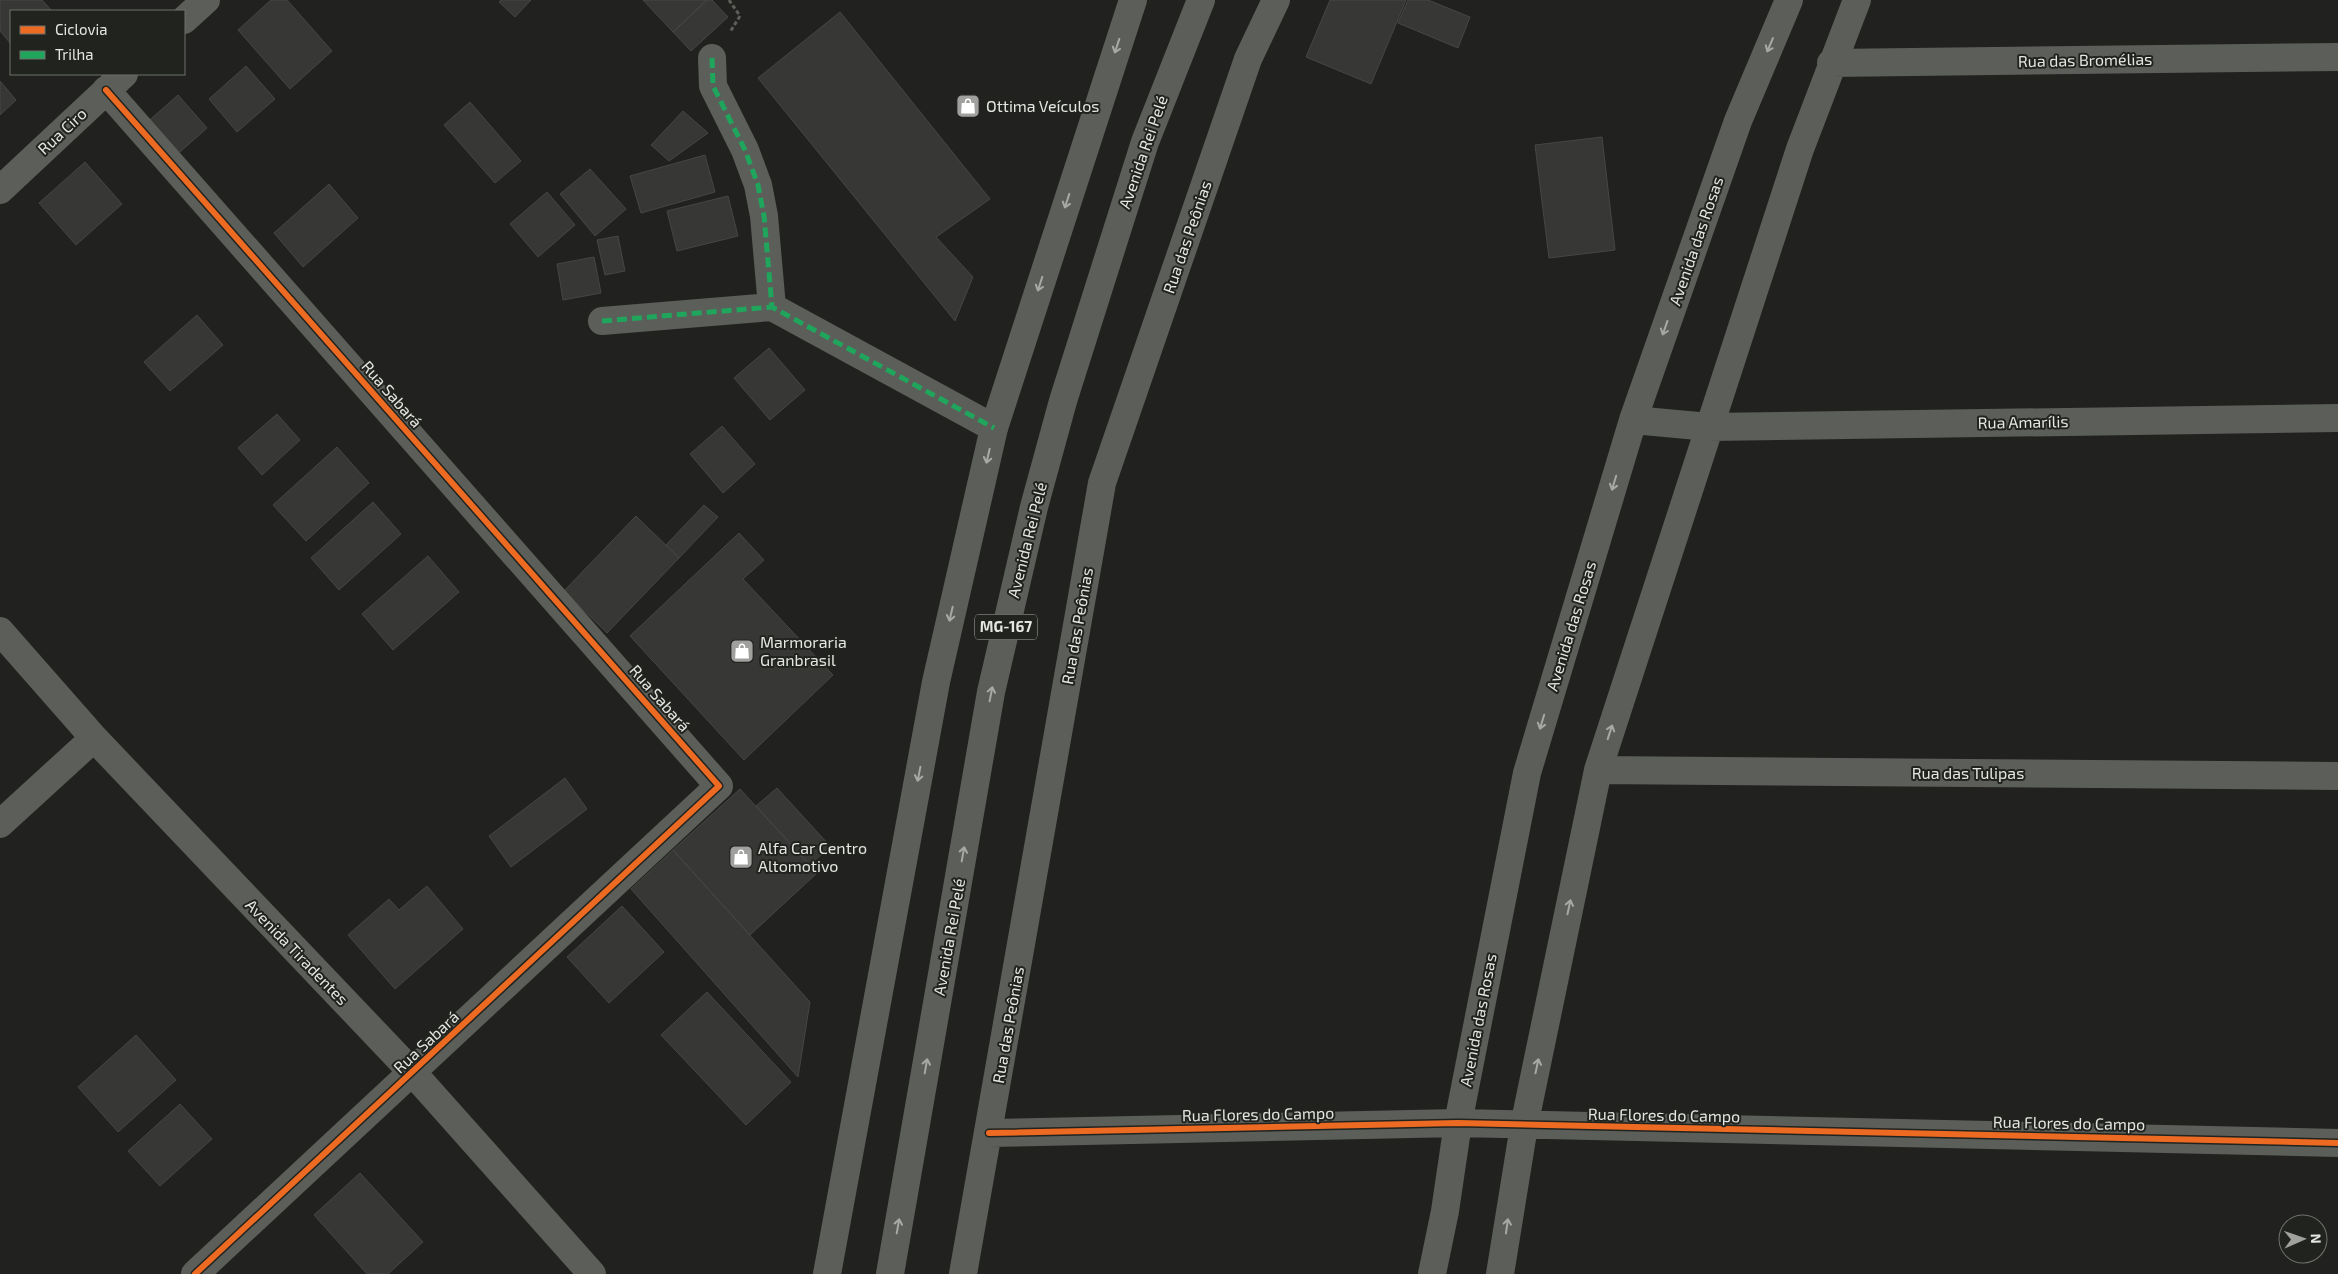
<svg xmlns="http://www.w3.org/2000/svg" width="2338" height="1274" viewBox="0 0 2338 1274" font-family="'Exo 2',sans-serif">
	<rect width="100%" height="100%" fill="#21221f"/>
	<path fill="#373836" stroke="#464745" d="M0 0H42L52 11H11V44L0 31Z
		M271 0H287L332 51 290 89 238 30Z
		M501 0H531L515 17 499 2Z
		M643 0H707L673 32Z
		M707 0H712L728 17 691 51 673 32Z
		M1330 0H1406L1371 84 1306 57Z
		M1408 0H1428L1470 17 1458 48 1398 23Z
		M840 12 990 199 936 237 973 277 955 321 758 78Z
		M246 66 275 99 237 132 209 99Z
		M0 81 16 100 0 115Z
		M178 95 207 128 172 159 143 126Z
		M470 102 521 161 495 183 444 125Z
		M683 111 708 133 669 161 651 145Z
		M1602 137 1615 250 1549 258 1535 145Z
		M705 155 715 192 641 213 630 176Z
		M85 162 122 204 76 245 39 203Z
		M590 169 626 209 595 236 560 194Z
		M329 184 358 218 303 267 274 233Z
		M547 192 575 225 538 257 510 224Z
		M728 196 738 236 677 251 667 211Z
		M618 236 625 271 605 275 597 240Z
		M594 257 601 293 563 300 557 264Z
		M197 315 223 345 170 391 144 362Z
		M769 348 805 390 770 420 734 378Z
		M277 414 300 440 262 475 238 448Z
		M722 426 755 464 723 493 690 454Z
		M337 447 369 483 306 541 273 505Z
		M373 502 401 534 339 590 311 558Z
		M704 505 718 517 679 558 666 545Z
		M636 516 679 558 607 633 564 591Z
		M739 533 764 560 743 579 833 675 744 760 630 636Z
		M428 556 459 592 393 650 362 614Z
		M565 778 587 809 511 867 489 836Z
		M777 788 830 846 810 865 756 806Z
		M740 789 817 873 750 935 673 850Z
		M673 850 810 1002 798 1077 631 889Z
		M427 886 463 929 395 989 348 935 389 899 399 910Z
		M622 906 664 952 609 1003 567 957Z
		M707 992 791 1082 746 1125 661 1035Z
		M136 1035 176 1080 118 1132 78 1087Z
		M180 1104 212 1139 160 1186 128 1151Z
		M360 1173 423 1242 388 1274H367L314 1215Z"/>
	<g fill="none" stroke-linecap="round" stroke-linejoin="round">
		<path stroke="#5d5f5b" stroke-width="3" stroke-dasharray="4 2.5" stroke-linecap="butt" d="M729 0 740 16 730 32"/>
		<path stroke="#5c5e59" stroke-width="28" d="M184 20 206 0
			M712 58 713 86 745 150 758 185 764 216 772 307 994 428
			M1831 63 2338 57
			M106 90 719 786 195 1274
			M0 190 124 74
			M602 321 772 307
			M1633 420 1709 427 2338 418
			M0 631 94 738 413 1073 592 1274
			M1598 770 2338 776
			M0 824 94 738
			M989 1133 1458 1123 2338 1143
			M963 1274 1102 483 1248 59 1276 0
			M1432 1274 1445 1211 1458 1123 1527 773 1633 420 1738 121 1789 0
			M1500 1274 1524 1126 1598 770 1800 149 1857 0"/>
		<path stroke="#5c5f59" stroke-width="28" d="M827 1274 936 682 994 428 1133 0
			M890 1274 991 692 1034 507 1063 401 1145 142 1201 0"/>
		<path stroke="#20a55d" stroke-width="5" stroke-dasharray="10 5" stroke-linecap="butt" d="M712 58 713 86 745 150 758 185 764 216 772 307 994 428
			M602 321 772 307"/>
		<g stroke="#21231e" stroke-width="9">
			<path id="cycleway" d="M106 90 719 786 195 1274
				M989 1133 1458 1123 2338 1143"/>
		</g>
		<use href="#cycleway" stroke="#ed6a23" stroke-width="6"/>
	</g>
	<defs><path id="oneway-shaft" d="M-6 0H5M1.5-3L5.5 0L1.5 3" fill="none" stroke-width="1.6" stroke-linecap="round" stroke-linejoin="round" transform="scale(1.25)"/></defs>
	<g stroke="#a7a9a5">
		<use href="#oneway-shaft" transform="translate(1770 45) rotate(113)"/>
		<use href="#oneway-shaft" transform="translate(1117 46) rotate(108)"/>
		<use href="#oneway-shaft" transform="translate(1067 201) rotate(108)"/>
		<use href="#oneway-shaft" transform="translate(1040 284) rotate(108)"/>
		<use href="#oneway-shaft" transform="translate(1665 328) rotate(109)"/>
		<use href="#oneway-shaft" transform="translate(988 456) rotate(103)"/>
		<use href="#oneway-shaft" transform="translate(1614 483) rotate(107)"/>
		<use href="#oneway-shaft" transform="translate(951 614) rotate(103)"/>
		<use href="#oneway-shaft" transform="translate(991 694) rotate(-79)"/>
		<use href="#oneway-shaft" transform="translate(1542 722) rotate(107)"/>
		<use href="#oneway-shaft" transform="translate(1610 732) rotate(-72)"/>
		<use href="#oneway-shaft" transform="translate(919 774) rotate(101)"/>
		<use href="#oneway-shaft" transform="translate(963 854) rotate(-80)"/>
		<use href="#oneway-shaft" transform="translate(1569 907) rotate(-78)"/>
		<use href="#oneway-shaft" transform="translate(926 1066) rotate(-80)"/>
		<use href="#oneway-shaft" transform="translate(1537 1066) rotate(-78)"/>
		<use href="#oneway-shaft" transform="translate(898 1226) rotate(-80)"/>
		<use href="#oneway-shaft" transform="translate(1507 1226) rotate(-82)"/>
	</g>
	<defs>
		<g id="shop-square" transform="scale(1.25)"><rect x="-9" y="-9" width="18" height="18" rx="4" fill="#a0a19e" stroke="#21231e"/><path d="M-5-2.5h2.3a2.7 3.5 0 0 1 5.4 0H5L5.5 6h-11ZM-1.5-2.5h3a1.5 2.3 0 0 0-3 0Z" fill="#fff"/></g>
	</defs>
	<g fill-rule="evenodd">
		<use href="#shop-square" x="968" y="106"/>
		<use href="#shop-square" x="742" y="651"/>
		<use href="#shop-square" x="741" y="857"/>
	</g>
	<g text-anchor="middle" stroke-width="4" stroke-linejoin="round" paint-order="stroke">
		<rect fill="#21231e" stroke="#aaaca8" stroke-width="1" x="975" y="614.5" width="62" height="25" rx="4"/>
		<g font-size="15" font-weight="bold" fill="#e5e6e3">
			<text x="1006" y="632">MG-167</text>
		</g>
		<g font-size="16" fill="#e5e6e3" stroke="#21231e">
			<text transform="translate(2085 60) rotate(-1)" y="6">Rua das Bromélias</text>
			<text transform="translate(62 131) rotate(-43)" y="6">Rua Ciro</text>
			<text transform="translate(1143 152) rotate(-71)" y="6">Avenida Rei Pelé</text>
			<text transform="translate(1187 237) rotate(-71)" y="6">Rua das Peônias</text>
			<text transform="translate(1696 241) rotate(-71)" y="6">Avenida das Rosas</text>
			<text transform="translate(392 394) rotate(49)" y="6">Rua Sabará</text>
			<text transform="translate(2023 422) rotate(-1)" y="6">Rua Amarílis</text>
			<text transform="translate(1027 540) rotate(-76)" y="6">Avenida Rei Pelé</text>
			<text transform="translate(1077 626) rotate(-80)" y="6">Rua das Peônias</text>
			<text transform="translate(1571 626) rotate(-73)" y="6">Avenida das Rosas</text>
			<text transform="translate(660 698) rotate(49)" y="6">Rua Sabará</text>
			<text x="1968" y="779">Rua das Tulipas</text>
			<text transform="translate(949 937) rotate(-80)" y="6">Avenida Rei Pelé</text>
			<text transform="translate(297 952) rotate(46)" y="6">Avenida Tiradentes</text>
			<text transform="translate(1478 1020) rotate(-79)" y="6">Avenida das Rosas</text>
			<text transform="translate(1008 1025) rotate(-80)" y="6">Rua das Peônias</text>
			<text transform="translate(426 1042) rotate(-43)" y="6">Rua Sabará</text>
			<text transform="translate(1258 1114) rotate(-1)" y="6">Rua Flores do Campo</text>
			<text transform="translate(1664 1115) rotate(1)" y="6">Rua Flores do Campo</text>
			<text transform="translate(2069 1123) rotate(1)" y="6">Rua Flores do Campo</text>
		</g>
		<g font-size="16" fill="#e5e6e3" stroke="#21231e" text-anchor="start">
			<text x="986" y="112">Ottima Veículos</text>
			<text x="760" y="648">Marmoraria<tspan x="760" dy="18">Granbrasil</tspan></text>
			<text x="758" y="854">Alfa Car Centro<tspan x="758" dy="18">Altomotivo</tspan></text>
		</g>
	</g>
	<rect x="10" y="10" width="175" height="65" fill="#21231e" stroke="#6f716d"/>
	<rect x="20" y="26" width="25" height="8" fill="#ed6a23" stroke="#6f716d"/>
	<text x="55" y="35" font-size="15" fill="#e5e6e3">Ciclovia</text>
	<rect x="20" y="51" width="25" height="8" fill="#20a55d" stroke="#6f716d"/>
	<text x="55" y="60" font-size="15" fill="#e5e6e3">Trilha</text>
	<g transform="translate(2303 1239) rotate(88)"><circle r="24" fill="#21231e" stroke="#6f716d"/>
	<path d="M0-4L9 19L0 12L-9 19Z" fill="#a0a19e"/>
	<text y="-8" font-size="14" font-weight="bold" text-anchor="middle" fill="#e5e6e3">N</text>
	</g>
</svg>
